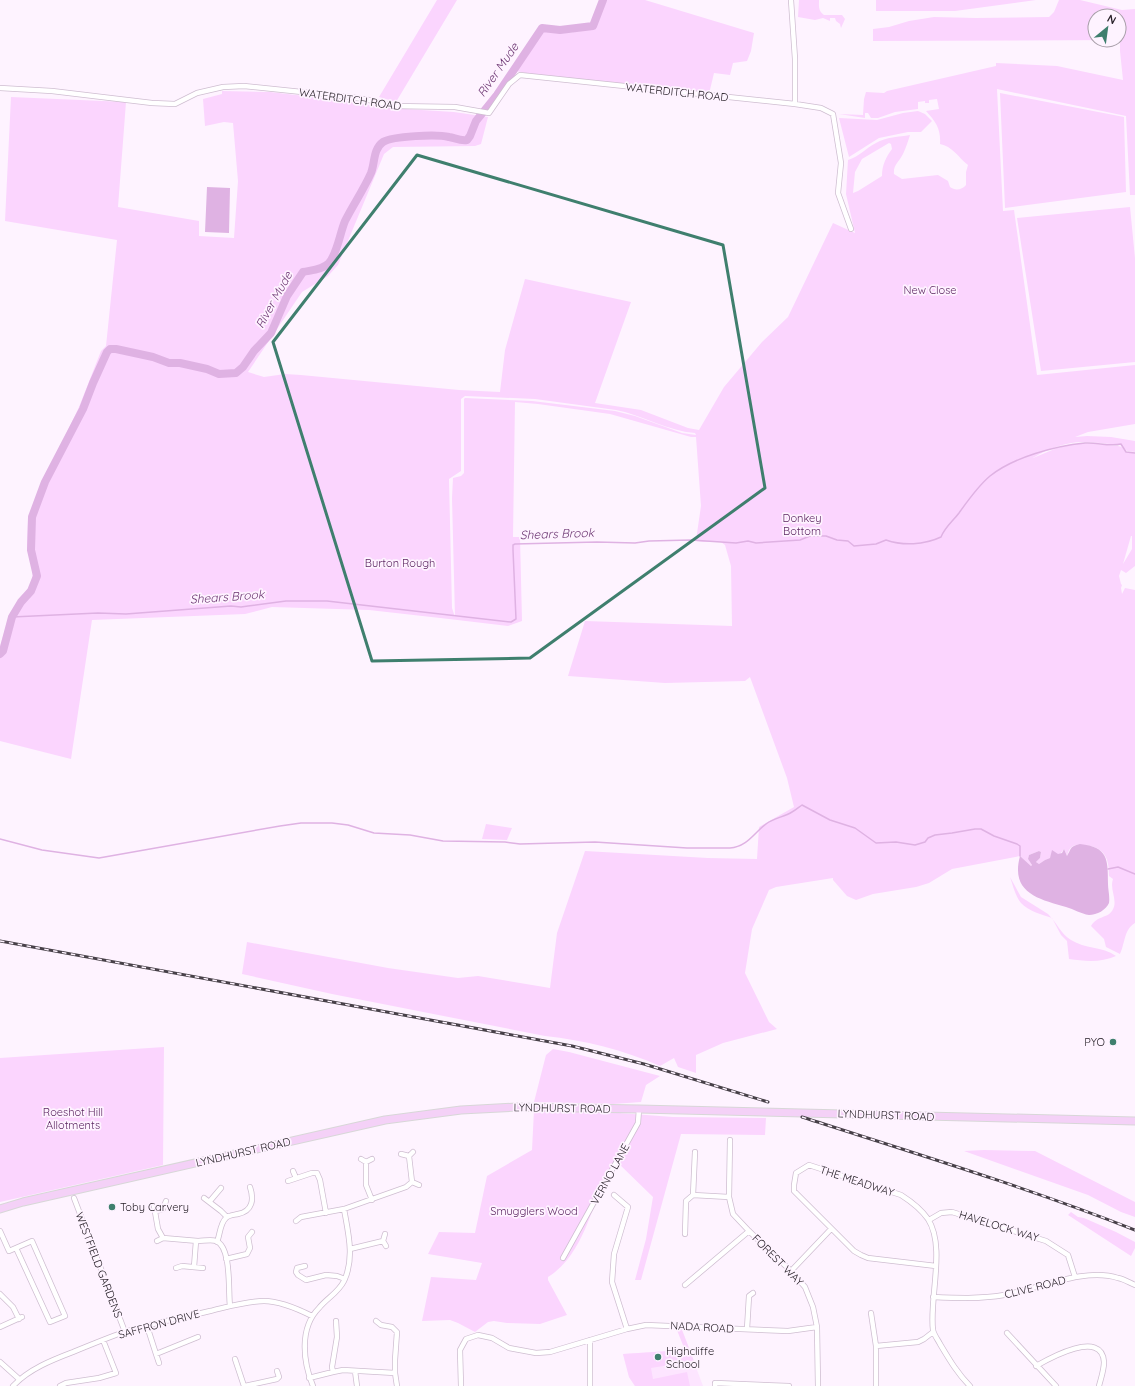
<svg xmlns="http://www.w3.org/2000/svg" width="1135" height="1386" viewBox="0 0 1135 1386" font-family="Quicksand,sans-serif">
	<rect width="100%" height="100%" fill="#fef3ff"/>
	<path fill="#fde5ff" d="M677 1330H682L703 1386H635L629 1377 623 1354 685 1350Z"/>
	<path fill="#fbd5fe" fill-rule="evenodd" d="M437 0H457L396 102 379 97Z
		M607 0H645L754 33 751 51 747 61 733 63 730 75 714 73 709 94 535 75 516 71 544 31 567 33 594 29Z
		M799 0H819C819 6 818 11 824 15H842L845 19 841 28 840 24 836 21 835 18H830V21L823 18 815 20 798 17Z
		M876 0H1036L955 11H876Z
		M1059 0H1080L1122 10 1135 9V195H1130L1126 116 997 89 1003 211 1014 210 1037 375 1135 365V424L1088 432 1075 437 1087 436 1111 437 1135 441V452L1127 451 1119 444C1108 445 1096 442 1085 442 1070 441 1046 449 1033 458L1057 448 1081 443 1118 446 1122 447 1126 452 1135 453V566L1126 573 1121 570 1119 576 1121 584 1122 585 1121 588 1122 594 1125 588 1135 590V923C1124 929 1125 944 1120 954L1106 947 1104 939 1091 926C1098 915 1106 919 1112 911 1119 901 1109 890 1113 879L1109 876C1109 858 1105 848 1086 845 1082 845 1077 844 1073 846 1069 848 1068 853 1067 856L1065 851 1064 849 1060 854 1051 856 1050 858 1045 860 1039 864 1036 862 1040 858 1041 852 1039 851 1029 855 1028 859 1032 865 1031 866 1020 856 952 869 929 883 916 887 873 894 856 900 847 896 833 880V878L776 887 769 890 752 929 745 973 769 1022 777 1029 723 1043 696 1055V1073L678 1067 674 1058 660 1066C624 1050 584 1040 545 1036L332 994 242 974 247 942 388 968 458 978 478 976 550 988 557 933 585 851 708 858 757 859 759 827 794 807 787 778 750 677 745 681 665 683 568 676 585 621 732 626 731 566 725 545 721 542H696L703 541 696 540 701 506 696 437H691L610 414 538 404 515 402 513 537H520L522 621 508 626 449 619 369 610 272 607 245 614 92 620 71 759 0 741V646L10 614 32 583 33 567 27 549 28 520 40 489 79 407 101 351 106 346 117 240 5 221 11 97 126 102 118 207 199 221V236L234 238 238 181 233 123 224 122 205 126 203 99 222 94V91L270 92 330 99 389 108 454 112 488 117 481 144 475 146 393 147 384 154 338 265 328 276 302 292 248 372 264 377 285 374 301 375 459 390 500 392 505 350 525 279 631 302 595 403 641 410 688 428 699 430 724 387 762 342 788 317 833 223 855 233 846 194 848 160C859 157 866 148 876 143 886 137 899 137 910 135 908 141 906 148 903 154 899 162 893 165 894 174L902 179 938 175 948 181 950 187C955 191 962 190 966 185V172L968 165C958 157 952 146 940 144 941 129 936 122 926 111L939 109 937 99 929 100V103H925V101L918 102V109L895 112 878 118H871L868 113H865V118L839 114 863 115 864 99 866 92 884 93 887 91 996 66V63L1057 66 1123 80 1120 51V40L873 41V29L889 27 909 21 934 17 976 18 1049 17 1054 12ZM1095 16H1119V40H1095ZM889 143 891 144 892 149C886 157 882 165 882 176L858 191 853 193 855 172 862 159ZM465 396 535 399 616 410C642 415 668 431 695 433L696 435 682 433 635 416 615 411 532 401 465 398 464 399V473L461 476 453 478 452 498 455 617 452 608 449 479 461 471V399ZM1132 536V549L1123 564 1131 536Z
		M1000 93 1124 117 1126 192 1005 208Z
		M918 111 925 114 932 121 921 132H908L879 138 849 157 839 118 877 120 903 113Z
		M1130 207 1135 258V362L1041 371 1017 218Z
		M486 824 512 828 507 840 482 839Z
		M1010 877 1021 897 1048 914C1057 923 1061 934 1071 940 1085 949 1102 946 1116 956 1101 963 1084 961 1069 959L1067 941 1061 935 1052 918C1043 915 1028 911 1021 903 1015 896 1013 885 1010 877Z
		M164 1047 163 1165 0 1202V1058Z
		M553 1049 569 1052 660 1076 646 1085 641 1102 613 1104 534 1102 546 1055Z
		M534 1110 592 1111 673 1117 766 1118 765 1135 681 1134 641 1280H635L646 1239 653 1197 616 1161C591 1197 588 1252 548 1277V1280L567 1315 540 1324 507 1323 494 1321 488 1322 475 1332 458 1323 450 1320 422 1321 431 1277 476 1280 482 1263 428 1254 439 1232 475 1233 487 1176 532 1150Z
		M984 1150 1035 1151 1135 1202V1217L1121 1212 1088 1195 964 1151Z
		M1071 1212 1078 1217 1084 1218 1116 1232 1135 1242V1248L1131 1256 1068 1215Z
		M677 1330H682L694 1361 651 1368 653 1379 687 1372 690 1386H635L629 1377 623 1354 685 1350Z"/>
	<path fill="#dfb2e3" d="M207 187 230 188 229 233 205 232Z
		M1080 844C1108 847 1108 859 1108 884 1108 890 1110 896 1109 903 1106 910 1097 915 1089 915 1081 914 1074 909 1066 907 1039 899 1010 893 1020 856L1031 866 1032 865 1028 859 1029 855 1039 851 1041 852 1040 858 1036 862 1039 864 1045 860 1050 858 1052 850 1058 854 1062 853 1064 849 1067 856C1072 848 1069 847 1080 844Z"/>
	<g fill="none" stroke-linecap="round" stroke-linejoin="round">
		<path stroke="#dfb2e3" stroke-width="1.5" d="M12 617 98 613 126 614 231 606 241 607 248 606 286 601H327L511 622 516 619 513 550V545L515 544 597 542 635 543 649 541 691 540 736 543 748 541 756 543 800 540 810 536H826L837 540 848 541 854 546 876 544 886 540C903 546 924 545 941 537 945 527 953 521 959 513 969 499 978 486 990 476 1014 457 1055 446 1085 443 1097 442 1109 447 1121 444L1126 452 1135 453
			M0 839 42 850 99 858 280 826 301 823H332L348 825 374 833 410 835 443 841 505 842 520 844 595 842 687 848H730C747 847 754 833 766 824 774 818 784 817 792 812 796 810 799 807 802 805L830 820 855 828 876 843 896 842 915 845 925 842 928 838 935 835 952 833 975 829H981L994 836 1017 844 1020 846V856
			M1108 869 1118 867 1135 874"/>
		<path stroke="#dfb2e3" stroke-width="8" d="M0 654 3 651 12 617 21 602 31 591 37 576 31 550 32 517 45 482 83 409 93 383 107 352 110 349H116L153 357 169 363H180L207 369 219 374 236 373 243 367 254 351 271 333 287 296 303 272C312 270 322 270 329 263 337 254 340 233 345 221 353 205 364 189 371 173 375 163 373 149 383 142 393 136 437 134 449 137 455 138 460 141 467 140L470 136 476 121 497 95 542 28 560 30 593 26 603 0"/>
		<g stroke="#cfbed1" stroke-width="6">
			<path id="minor" d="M0 88 52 91 152 103 175 104 197 93 223 87 244 86 350 97 369 100 393 106 455 107 489 113 509 84 520 75 795 104V59L791 0
				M795 104 821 108 833 114 841 163 838 193 851 229
				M730 1140 729 1197 733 1214 749 1231 791 1271 805 1287 813 1307 817 1327 818 1386
				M401 1154 409 1156 413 1152
				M361 1159 366 1162 372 1159
				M366 1162V1185L372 1200
				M293 1171 296 1178
				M288 1181 312 1173H317L320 1180 326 1213
				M412 1182 419 1185
				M614 1195 628 1207 614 1254 612 1282 627 1329
				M693 1195 695 1152
				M74 1198 125 1332
				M204 1198 221 1211 227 1217
				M210 1201 221 1188
				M154 1206 158 1229 163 1238C175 1239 186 1240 198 1241 204 1241 211 1239 216 1241 232 1247 228 1292 230 1306
				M156 1211 163 1209 166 1201
				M929 1220 941 1213 952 1212 1046 1241 1068 1255 1075 1277
				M296 1221 301 1217 344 1209 406 1187 412 1182 409 1156
				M0 1231 9 1251 32 1241 65 1316 50 1322 16 1248
				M385 1234 383 1241 386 1246
				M685 1234 686 1201 693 1195 729 1197
				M157 1241 163 1238
				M217 1242C220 1235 220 1223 226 1218 229 1215 234 1215 238 1214 253 1211 254 1199 250 1187
				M350 1249 383 1241
				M563 1258 638 1123 639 1109
				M226 1259 247 1254 250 1248 248 1237 252 1232
				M305 1266 297 1268 296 1272 298 1275 306 1280 326 1275 337 1276 345 1279
				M936 1266 868 1258 861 1255 854 1251 794 1191V1185L796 1173 809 1165 901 1195C912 1202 921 1209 928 1219 946 1247 929 1298 933 1330 934 1335 938 1340 940 1344 949 1359 957 1373 970 1386
				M194 1267 196 1241
				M176 1268 182 1266 203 1268
				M791 1271 831 1229
				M685 1285 749 1231
				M0 1294 13 1307 19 1319
				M933 1297C956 1298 981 1299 1004 1295 1038 1289 1085 1267 1118 1278 1124 1279 1130 1283 1135 1285
				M871 1313 876 1346V1386
				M376 1321 381 1325 392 1327 397 1332 395 1360V1373L397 1386
				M147 1326 156 1354 198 1337
				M0 1327 22 1317
				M747 1329 749 1296 753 1293
				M1007 1333 1056 1386
				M876 1346 918 1342 924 1339 933 1332
				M156 1354 159 1363
				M235 1359 244 1386
				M0 1362 19 1379
				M1036 1366C1050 1358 1102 1329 1104 1362 1104 1370 1101 1378 1099 1386
				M355 1371 357 1386
				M333 1372 332 1367 337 1337 336 1321
				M309 1378 333 1372 343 1370 395 1373
				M13 1386C29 1369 52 1360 73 1352 90 1345 107 1338 124 1332 152 1323 181 1318 210 1311 227 1307 246 1301 264 1301 280 1301 298 1309 312 1316
				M60 1386 66 1383 99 1378 116 1373 103 1340
				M245 1386 277 1379 279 1377 277 1371
				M313 1386C303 1362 299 1328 319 1308 327 1298 338 1293 344 1281 355 1258 348 1232 344 1209
				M461 1386 460 1350 466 1339 478 1335 492 1338 509 1348 536 1353 550 1352 627 1329 646 1325 788 1331 817 1327
				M590 1386V1340
				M715 1386V1383L789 1386"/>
		</g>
		<g stroke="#d8d7d8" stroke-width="9">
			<path id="primary" d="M0 1209 23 1202 385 1120 461 1110 517 1107 639 1109 1135 1121"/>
		</g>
		<use href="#minor" stroke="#fff" stroke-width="4.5"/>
		<use href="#primary" stroke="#f4d1f7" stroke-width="7"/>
		<g stroke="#474048" stroke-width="3">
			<path id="rail" d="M0 941 572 1046 644 1064 768 1102
				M802 1117C914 1153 1026 1187 1135 1230"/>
		</g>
		<use href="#rail" stroke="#fef3ff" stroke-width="1.5" stroke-dasharray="4.5" stroke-linecap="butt"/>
	</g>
	<path fill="none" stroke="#3f7f6e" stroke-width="3" stroke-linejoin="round" d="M417 155 723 245 765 488 530 658 372 661 273 342Z"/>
	<g fill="#3f7f6e" stroke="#fef3ff" stroke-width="1.5">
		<circle cx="1113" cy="1042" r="4"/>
		<circle cx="112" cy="1207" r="4"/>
		<circle cx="658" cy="1357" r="4"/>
	</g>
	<g text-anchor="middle" stroke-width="3.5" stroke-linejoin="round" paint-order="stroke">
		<g font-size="11" fill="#272028" stroke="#fef3ff">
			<text transform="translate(677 92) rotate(6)" y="4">WATERDITCH ROAD</text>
			<text transform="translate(350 99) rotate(8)" y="4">WATERDITCH ROAD</text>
			<text transform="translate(562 1108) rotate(1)" y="4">LYNDHURST ROAD</text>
			<text transform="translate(886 1115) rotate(2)" y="4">LYNDHURST ROAD</text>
			<text transform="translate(243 1152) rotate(-13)" y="4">LYNDHURST ROAD</text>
			<text transform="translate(610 1174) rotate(-61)" y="4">VERNO LANE</text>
			<text transform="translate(857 1181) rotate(18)" y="4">THE MEADWAY</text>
			<text transform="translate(999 1226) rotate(17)" y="4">HAVELOCK WAY</text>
			<text transform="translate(778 1260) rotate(45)" y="4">FOREST WAY</text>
			<text transform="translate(99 1265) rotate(69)" y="4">WESTFIELD GARDENS</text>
			<text transform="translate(1035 1287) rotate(-14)" y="4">CLIVE ROAD</text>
			<text transform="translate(159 1324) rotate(-15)" y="4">SAFFRON DRIVE</text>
			<text transform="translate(702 1327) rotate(3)" y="4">NADA ROAD</text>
		</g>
		<g font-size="11" fill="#5d2763" stroke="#fef3ff">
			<text x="930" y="294">New Close</text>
			<text x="802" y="522">Donkey<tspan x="802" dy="13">Bottom</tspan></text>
			<text x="400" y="567">Burton Rough</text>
			<text x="73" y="1116">Roeshot Hill<tspan x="73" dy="13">Allotments</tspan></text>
			<text x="534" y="1215">Smugglers Wood</text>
		</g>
		<g font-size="11" fill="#272028" stroke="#fef3ff" text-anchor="start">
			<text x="1105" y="1046" text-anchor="end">PYO</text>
			<text x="120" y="1211">Toby Carvery</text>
			<text x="666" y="1355">Highcliffe<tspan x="666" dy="13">School</tspan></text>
		</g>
		<g font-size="12" font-style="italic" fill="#6b3471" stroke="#fef3ff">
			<text transform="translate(498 70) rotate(-55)" y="4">River Mude</text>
			<text transform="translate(274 300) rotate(-61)" y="4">River Mude</text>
			<text transform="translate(557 534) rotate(-2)" y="4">Shears Brook</text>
			<text transform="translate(227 597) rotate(-4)" y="4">Shears Brook</text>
		</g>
	</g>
	<g transform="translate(1107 28) rotate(29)"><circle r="19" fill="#fef3ff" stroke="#a89fa9"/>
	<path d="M0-3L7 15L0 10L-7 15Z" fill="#3f7f6e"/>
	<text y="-6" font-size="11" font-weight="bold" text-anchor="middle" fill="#272028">N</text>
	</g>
</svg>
